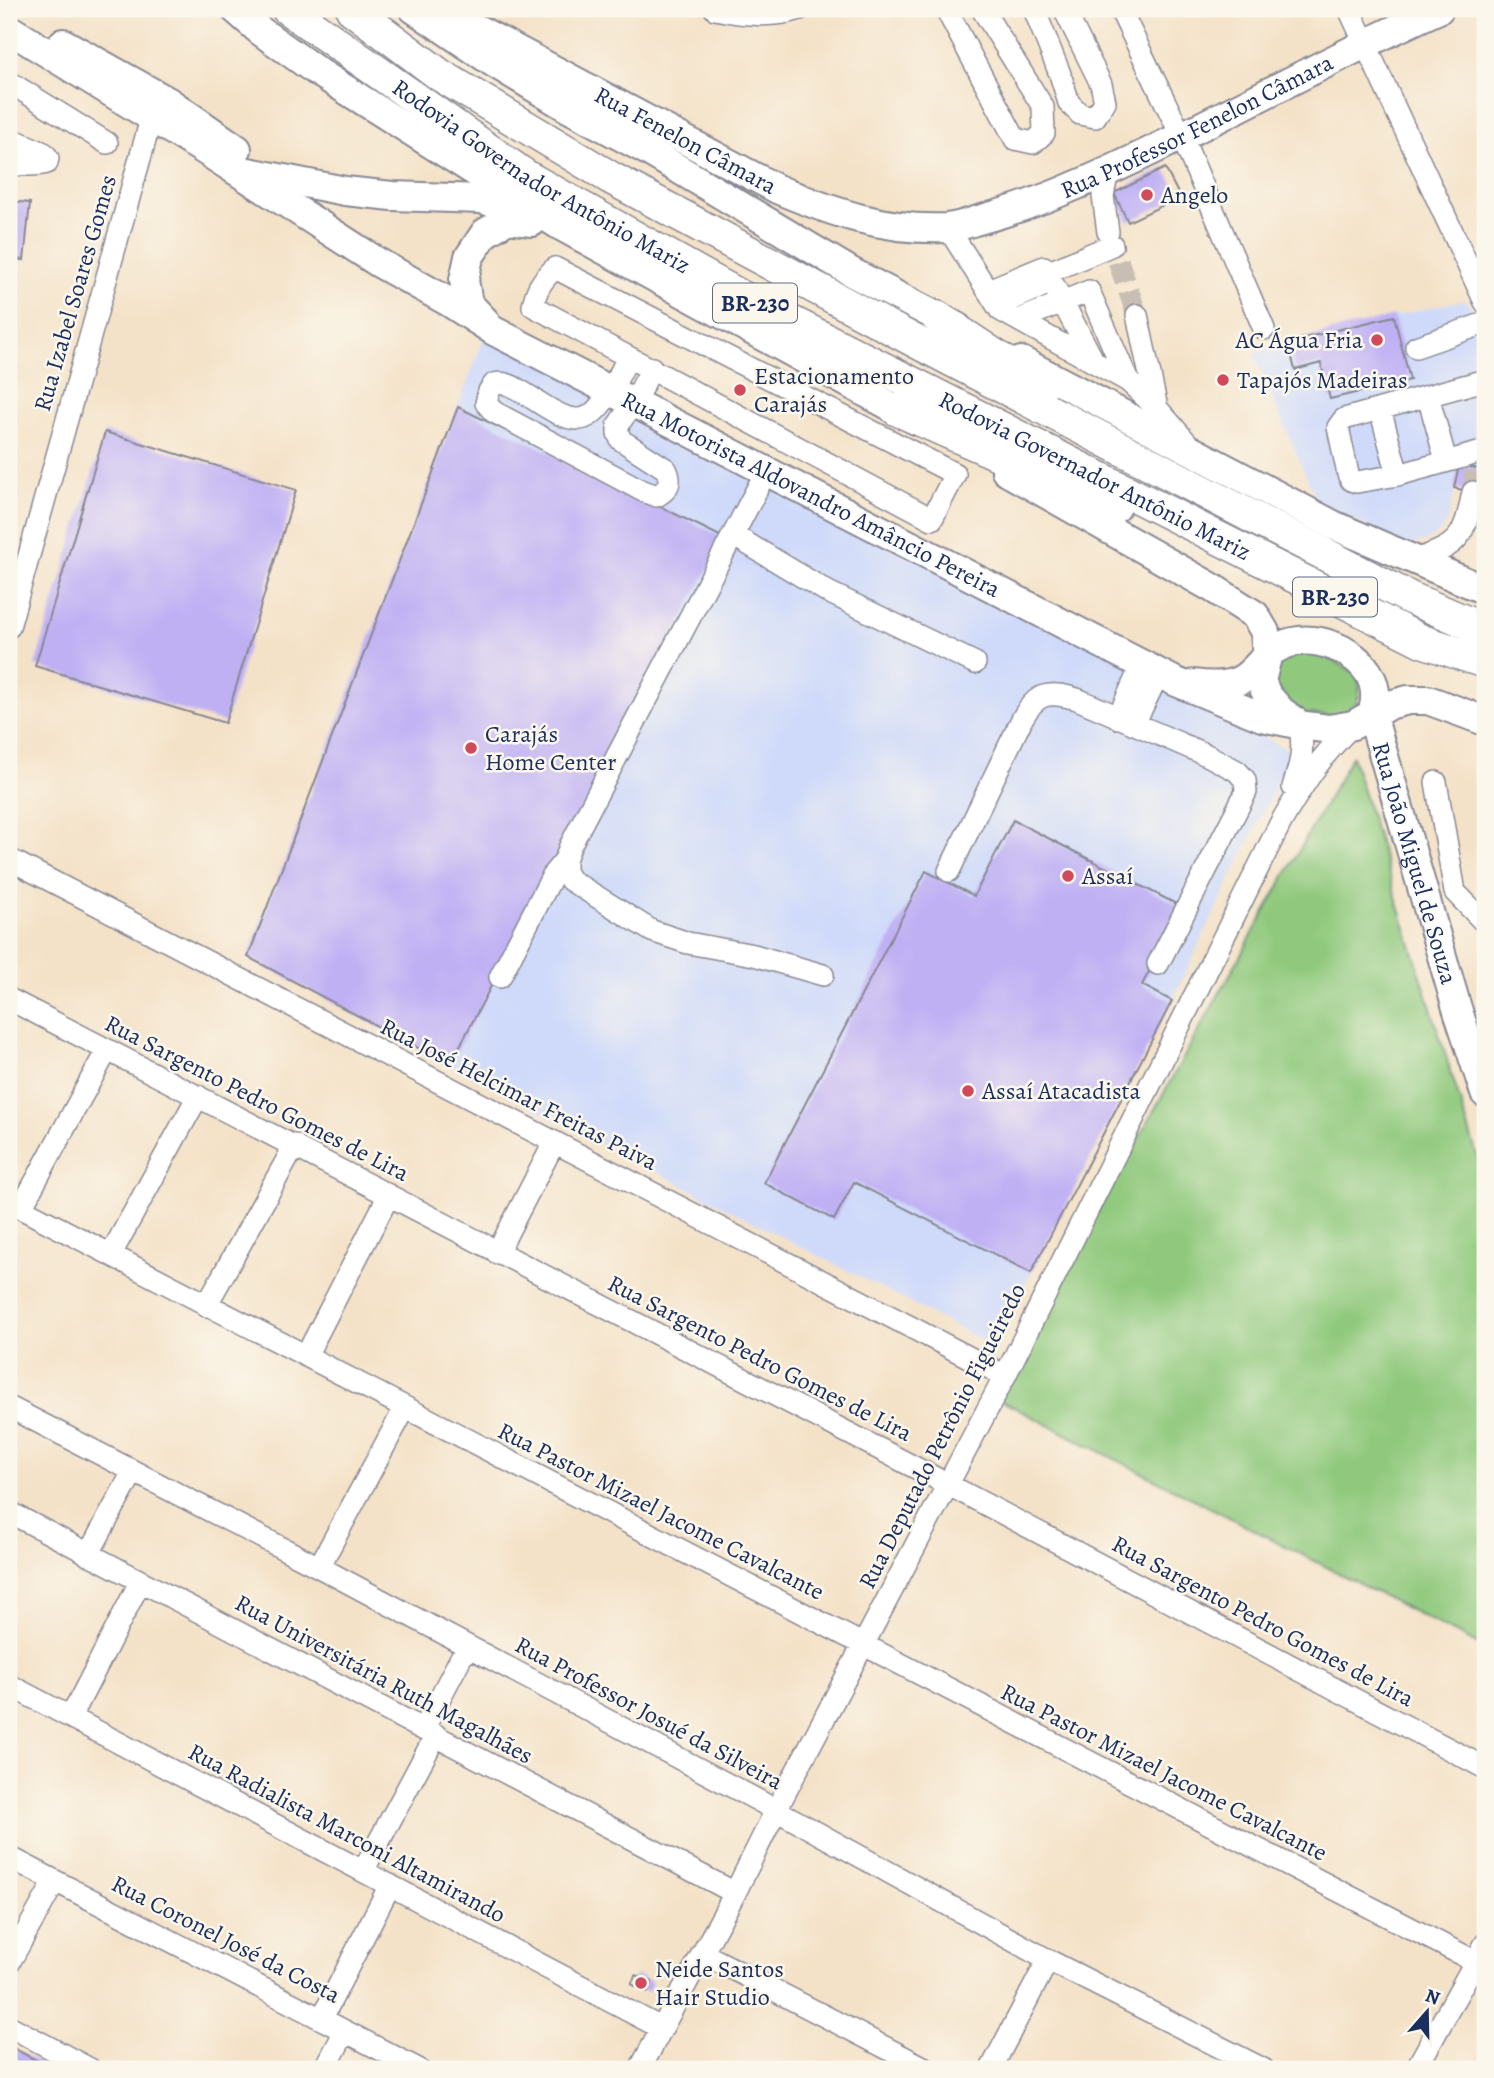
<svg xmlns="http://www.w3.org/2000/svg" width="1494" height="2078" viewBox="0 0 1494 2078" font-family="Alegreya,serif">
	<rect width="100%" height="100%" fill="#fbf7ec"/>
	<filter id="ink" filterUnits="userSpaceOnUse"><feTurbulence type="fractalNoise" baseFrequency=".0143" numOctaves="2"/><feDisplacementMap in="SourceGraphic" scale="14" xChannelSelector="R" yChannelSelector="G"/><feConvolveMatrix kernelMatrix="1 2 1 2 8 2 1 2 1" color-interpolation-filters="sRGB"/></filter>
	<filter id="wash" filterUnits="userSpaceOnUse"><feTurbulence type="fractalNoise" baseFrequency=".00686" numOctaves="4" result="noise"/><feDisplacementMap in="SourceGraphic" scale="28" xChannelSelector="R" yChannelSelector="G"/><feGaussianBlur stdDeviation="1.57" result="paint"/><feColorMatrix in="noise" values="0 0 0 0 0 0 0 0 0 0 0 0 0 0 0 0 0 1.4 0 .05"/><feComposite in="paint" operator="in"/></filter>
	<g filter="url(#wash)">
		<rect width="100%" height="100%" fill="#f4e2c8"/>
		<path fill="#cfdafa" d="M1467 299 1485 336V495L1455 489 1449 516 1443 530 1426 541 1405 546 1317 501 1253 353 1288 342Z
			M486 333 1039 617 1292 752 1172 1001 993 1346 450 1065 248 957Z"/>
		<path fill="#90c97d" stroke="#567c6e" stroke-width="2" d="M1313 650 1359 674C1363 705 1353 719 1319 715 1314 714 1306 715 1302 713 1292 708 1282 693 1274 685 1275 652 1283 655 1313 650Z
			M1352 756 1485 1181V1648L994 1397Z"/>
		<g id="blocks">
			<path fill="#bfb0f4" d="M1165 168 1180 197 1128 222 1114 193Z
				M9 201 30 203 24 260 9 258Z
				M1394 316 1410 380 1330 399 1321 363 1295 370 1288 342Z
				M458 407 724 538 450 1065 248 957Z
				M105 432 296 490 225 723 35 666Z
				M1459 465 1485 470V495L1454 488Z
				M1013 820 1182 907 1142 985 1172 1001 1031 1273 854 1182 834 1220 764 1183 926 871 974 896Z
				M636 1975 652 1982 648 1992 631 1984Z
				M9 2046 53 2069H9Z"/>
		</g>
	</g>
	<g filter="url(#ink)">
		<use href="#blocks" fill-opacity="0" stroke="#888893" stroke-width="2"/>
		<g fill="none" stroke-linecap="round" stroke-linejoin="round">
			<path stroke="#c9beb3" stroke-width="21" stroke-dasharray="21 10" stroke-linecap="butt" d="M1108 232 1137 315
				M1473 492 1476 468"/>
			<g stroke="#888893" stroke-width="24">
				<path id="minor" d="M715 9C745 15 772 18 800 9
					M946 9 1015 139 1033 143 1044 133 1043 107 982 9
					M1034 9 1060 74 1069 103 1080 114 1095 117 1105 102 1101 84 1064 9
					M1120 9 1182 137 1264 329
					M1349 9 1485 302
					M9 82 107 143
					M9 138 44 153 48 158 47 163C36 167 21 164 9 165
					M948 228 1000 310 1128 381 1157 408 1189 445
					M1108 232 1103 196 1108 171
					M555 268 955 474 932 519 533 306C536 289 542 280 555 268Z
					M1047 273 1112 245
					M988 290 1044 267 1052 282
					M998 306 1052 282 1094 362
					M1137 315 1157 408
					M1019 320 1089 291 1128 381
					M1416 347 1485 323
					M628 357C620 374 599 420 578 419 560 419 539 402 524 393 514 387 505 381 494 384L489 391 486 403 494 412 643 491 657 496C669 489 672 481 666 469L621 440 618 433V425L634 402 652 368
					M1485 380 1344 419 1338 427 1348 474 1351 480 1357 482 1398 475 1485 451
					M1428 396 1446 461
					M1380 409 1398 475
					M767 470 570 846 565 860V871L570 880 652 931 688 943 754 955 823 975
					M733 535 828 592 975 663
					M1415 560C1460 545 1464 538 1473 492
					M9 627 151 119 163 108
					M1118 718 1142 664
					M1134 724 1159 673
					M1436 782 1455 892 1485 923
					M1293 787C1301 762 1304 751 1300 725
					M9 859 1005 1376
					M949 871 1022 719C1037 692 1048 691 1077 699L1209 756 1237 771 1245 780 1246 792 1158 964
					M500 977 554 873 565 860
					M9 999 947 1484 1485 1768
					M9 1202 1476 1962
					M21 1208 107 1050
					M497 1253 554 1143
					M111 1254 198 1096
					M206 1306 295 1145
					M306 1356 389 1195
					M9 1407 319 1567 776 1810 1048 1960 1263 2069
					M9 1512 735 1893
					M88 1555 133 1472
					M319 1567 405 1408
					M9 1685 661 2028
					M71 1717 140 1582
					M424 1728 467 1646
					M9 1857 418 2069
					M363 1871 436 1735
					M702 1953 927 2069
					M9 1963 55 1881
					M322 2018 390 1885
					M9 2026 90 2069
					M325 2069 345 2031
					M640 2069 735 1893 776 1810 1005 1376 1281 822C1302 786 1322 754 1353 725
					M991 2069 1048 1960
					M1416 2069 1485 1944"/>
			</g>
			<g stroke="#888893" stroke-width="32">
				<g id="major">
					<path d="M235 9 259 30 315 70 559 225 916 420"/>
					<path d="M414 9 491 61 570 109 650 152 853 273 957 327"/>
					<path id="s1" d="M451 15 777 189C832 212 885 231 946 228 958 227 971 222 982 219 1027 207 1069 189 1111 170 1222 119 1328 59 1439 9"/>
					<path id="s2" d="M9 29 201 148 379 263 449 302 494 331 1174 681 1262 717 1297 724"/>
					<path d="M63 43 169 102 237 149"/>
					<path d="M243 171 345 191 392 196 482 199 517 211"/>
					<path d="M485 321 468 303 464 280 469 257 485 233 508 219 532 222"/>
					<path d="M1021 361 1333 525 1485 590"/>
					<path d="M1006 471 1211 587 1255 615 1265 632 1267 657 1261 681 1267 695 1281 711 1300 725 1329 729 1353 725 1389 705 1408 700H1428L1485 721"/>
					<path id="s3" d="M1194 684C1264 694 1248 652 1293 642 1326 634 1378 660 1375 699 1375 704 1373 709 1372 715L1457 1008 1485 1093"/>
				</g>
			</g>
			<g stroke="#888893" stroke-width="35">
				<g id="highway">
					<path id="s4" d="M288 9 527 177 738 295 1422 641 1485 662"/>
					<path d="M352 9 440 75 611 178 911 339 1260 521 1410 598 1485 630"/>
					<path d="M937 317 1041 386"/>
					<path d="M896 409 1115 506"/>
				</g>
			</g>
			<use href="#minor" stroke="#fff" stroke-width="21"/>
			<use href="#major" stroke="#fff" stroke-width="28"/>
			<use href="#highway" stroke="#fff" stroke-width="32"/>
		</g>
	</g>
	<g fill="#d1495b" stroke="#fbf7ec" stroke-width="2.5">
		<circle cx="1147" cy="195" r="7"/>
		<circle cx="1377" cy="340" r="7"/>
		<circle cx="1223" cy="380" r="7"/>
		<circle cx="740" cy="390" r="7"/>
		<circle cx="471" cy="748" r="7"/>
		<circle cx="1068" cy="876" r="7"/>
		<circle cx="968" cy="1091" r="7"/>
		<circle cx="641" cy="1983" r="7"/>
	</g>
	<g text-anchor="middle" stroke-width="5" stroke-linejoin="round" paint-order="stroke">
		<g fill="#fbf7ec" stroke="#5e6b89" stroke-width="2">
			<rect x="713" y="283.5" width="84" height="39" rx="5"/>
			<rect x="1293" y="577.5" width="84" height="39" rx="5"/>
		</g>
		<g font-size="23" font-weight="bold" fill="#1b2f5e">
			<text x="755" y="311">BR-230</text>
			<text x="1335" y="605">BR-230</text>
		</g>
		<g font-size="24" fill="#1b2f5e" stroke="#fbf7ec">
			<text dy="8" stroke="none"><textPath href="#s1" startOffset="816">Rua Professor Fenelon Câmara</textPath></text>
			<text dy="8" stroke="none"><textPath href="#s1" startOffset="266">Rua Fenelon Câmara</textPath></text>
			<text dy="8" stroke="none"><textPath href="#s4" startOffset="304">Rodovia Governador Antônio Mariz</textPath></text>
			<text transform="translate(75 293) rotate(-74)" y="8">Rua Izabel Soares Gomes</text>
			<text dy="8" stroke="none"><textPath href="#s4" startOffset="934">Rodovia Governador Antônio Mariz</textPath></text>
			<text dy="8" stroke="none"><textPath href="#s2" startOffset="928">Rua Motorista Aldovandro Amâncio Pereira</textPath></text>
			<text dy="8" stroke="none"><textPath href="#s3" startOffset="397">Rua João Miguel de Souza</textPath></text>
			<text transform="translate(519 1094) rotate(27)" y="8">Rua José Helcimar Freitas Paiva</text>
			<text transform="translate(257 1098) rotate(27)" y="8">Rua Sargento Pedro Gomes de Lira</text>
			<text transform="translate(760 1358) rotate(27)" y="8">Rua Sargento Pedro Gomes de Lira</text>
			<text transform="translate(942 1436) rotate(-63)" y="8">Rua Deputado Petrônio Figueiredo</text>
			<text transform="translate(661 1511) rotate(27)" y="8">Rua Pastor Mizael Jacome Cavalcante</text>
			<text transform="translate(1263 1621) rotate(28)" y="8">Rua Sargento Pedro Gomes de Lira</text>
			<text transform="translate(384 1679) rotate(28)" y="8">Rua Universitária Ruth Magalhães</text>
			<text transform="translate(649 1713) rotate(28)" y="8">Rua Professor Josué da Silveira</text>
			<text transform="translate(1164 1772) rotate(27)" y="8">Rua Pastor Mizael Jacome Cavalcante</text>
			<text transform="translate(347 1833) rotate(28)" y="8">Rua Radialista Marconi Altamirando</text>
			<text transform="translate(226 1939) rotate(27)" y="8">Rua Coronel José da Costa</text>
		</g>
		<g font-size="24" fill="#1b2f5e" stroke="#fbf7ec" text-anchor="start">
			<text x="1161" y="203">Angelo</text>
			<text x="1363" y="348" text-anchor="end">AC Água Fria</text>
			<text x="754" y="384">Estacionamento<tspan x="754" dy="28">Carajás</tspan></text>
			<text x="1237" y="388">Tapajós Madeiras</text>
			<text x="485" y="742">Carajás<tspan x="485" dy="28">Home Center</tspan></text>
			<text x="1082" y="884">Assaí</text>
			<text x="982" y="1099">Assaí Atacadista</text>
			<text x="655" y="1977">Neide Santos<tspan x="655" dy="28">Hair Studio</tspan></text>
		</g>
	</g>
	<rect width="1494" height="2078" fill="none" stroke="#fbf7ec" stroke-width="35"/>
	<g transform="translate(1427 2012) rotate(20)" stroke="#fbf7ec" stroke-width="5" paint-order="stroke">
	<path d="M0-5L12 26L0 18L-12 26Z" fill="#1b2f5e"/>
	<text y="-10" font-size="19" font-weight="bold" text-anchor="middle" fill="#1b2f5e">N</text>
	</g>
</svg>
